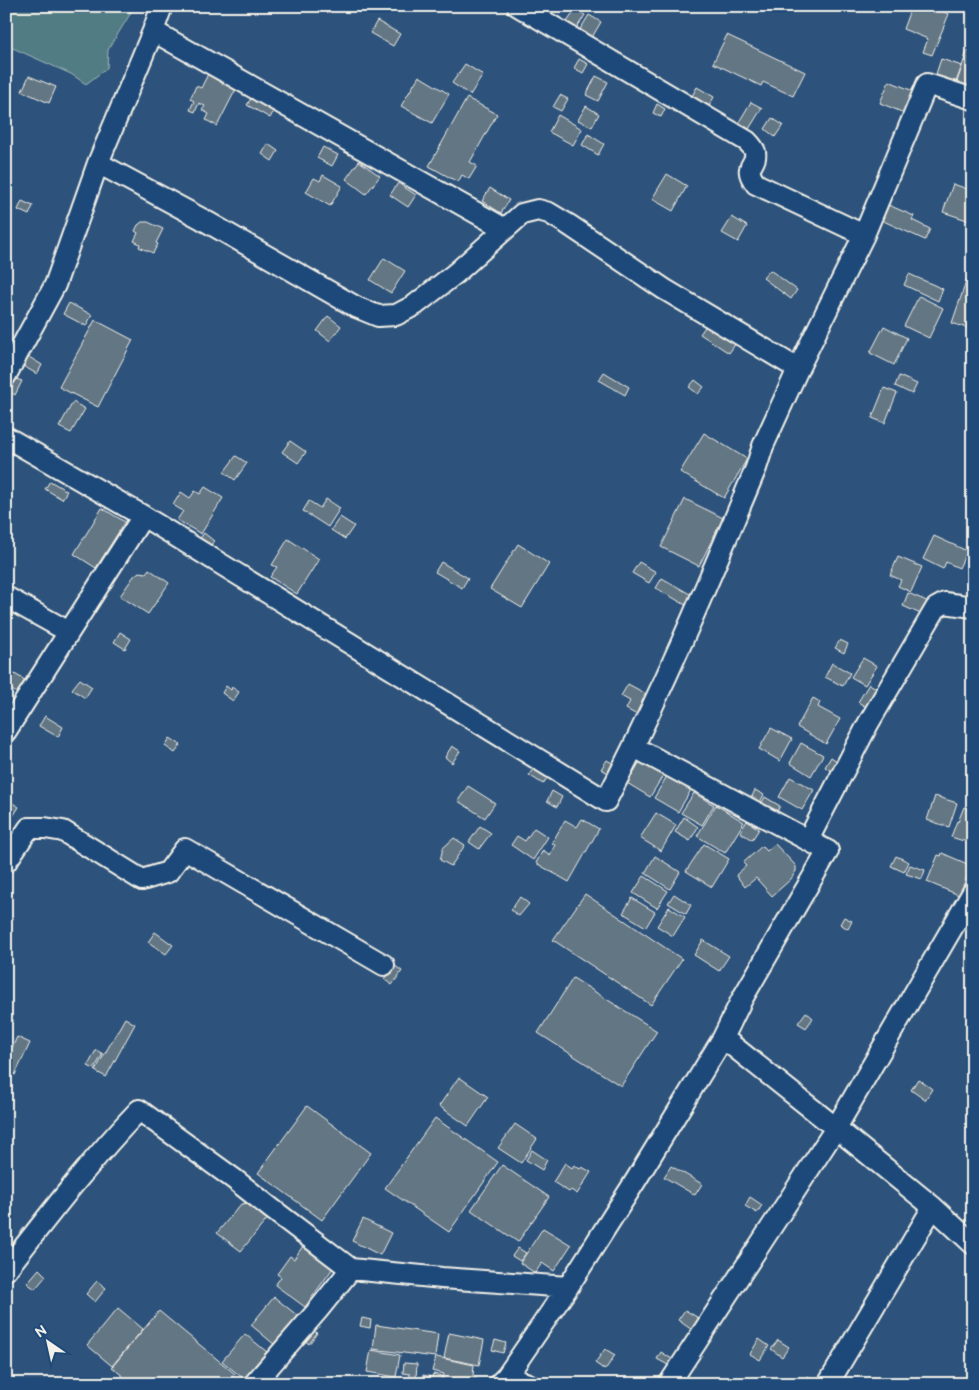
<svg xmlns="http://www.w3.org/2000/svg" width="979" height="1390" viewBox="0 0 979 1390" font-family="'Balsamiq Sans',sans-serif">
	<rect width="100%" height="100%" fill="#2d537c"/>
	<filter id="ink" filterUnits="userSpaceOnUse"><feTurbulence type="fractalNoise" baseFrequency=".02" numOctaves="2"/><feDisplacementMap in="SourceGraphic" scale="10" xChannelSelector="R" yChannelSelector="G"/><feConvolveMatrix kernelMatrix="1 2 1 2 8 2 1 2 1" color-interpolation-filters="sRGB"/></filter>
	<g filter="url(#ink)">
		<path fill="#517c84" stroke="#a2b6b6" d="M6 6H135L108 50 107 68 86 84 71 74 6 45Z"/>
		<path fill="#647684" stroke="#f4f1e8" d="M844 6H859L857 12Z
			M919 6H929L949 14 932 55 923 52 928 39 903 29 911 7 918 9Z
			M576 9 585 15 576 29 567 22Z
			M589 15 601 22 591 39 579 31Z
			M377 21 400 34 393 46 370 33Z
			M727 35 805 72 793 96 763 82 761 86 713 63Z
			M967 51 973 53V93L955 88Z
			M579 59 588 64 583 73 574 68Z
			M941 59 962 66 954 87 934 80Z
			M465 64 483 75 470 95 452 83Z
			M209 72 237 87 217 126 206 120 209 114 202 110 205 106 199 103 195 112 190 110 194 101 190 99 196 86 201 88Z
			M29 76 56 87 49 103 22 91Z
			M419 76 449 94 432 123 401 106Z
			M596 76 608 82 598 101 586 95Z
			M889 81 918 93 909 115 880 103Z
			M697 87 714 97 709 106 692 96Z
			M255 92 277 105 270 118 247 105Z
			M560 95 568 99 561 111 553 107Z
			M467 98 497 114 470 162 477 166 469 179 462 175 458 182 429 166Z
			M751 102 762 108 749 129 739 122Z
			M657 104 665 109 661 117 653 113Z
			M586 106 599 114 592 127 578 120Z
			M558 115 582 129 573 145 549 132Z
			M772 118 783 125 775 137 765 129Z
			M588 134 604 144 598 155 582 145Z
			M268 144 278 151 272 161 262 154Z
			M323 147 338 155 332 166 317 158Z
			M359 161 380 176 366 194 346 179Z
			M667 174 687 186 673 211 652 199Z
			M323 175 342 186 330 206 306 192 314 178 320 181Z
			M398 183 416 195 408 207 390 195Z
			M953 184 973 191V222L943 212Z
			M490 188 509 200 501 213 482 201Z
			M22 201 33 206 29 215 18 210Z
			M886 204 914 216 912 220 930 229 925 240 879 219Z
			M732 217 747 226 738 242 722 233Z
			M142 222H148L163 229 156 243 158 244 153 253 139 247 140 244 134 241 138 233 135 231 138 225Z
			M384 258 405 271 391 293 370 280Z
			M770 270 797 290 791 299 763 278Z
			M909 274 943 289 938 301 904 285Z
			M967 279 973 281V330L952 323Z
			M919 296 943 308 929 338 904 326Z
			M69 303 92 315 86 326 63 314Z
			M328 316 341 326 330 341 317 331Z
			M95 320 133 340 98 407 59 387Z
			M707 324 736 343 729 353 700 334Z
			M884 326 907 338 894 365 870 353Z
			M29 357 42 365 37 374 23 366Z
			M604 372 629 387 625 395 599 380Z
			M899 376 917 384 912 394 895 386Z
			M16 379 22 381 15 395 10 392Z
			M695 380 704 387 698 394 689 387Z
			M884 388 897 393 885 423 872 418Z
			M73 402 85 409 71 433 59 427Z
			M704 433 747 459 724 498 680 472Z
			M290 441 306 452 298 463 282 452Z
			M236 456 247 463 235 480 224 472Z
			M50 481 67 491 62 499 45 489Z
			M205 487 223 498 201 534 177 520 183 511 173 505 181 492 190 498 195 491 200 494Z
			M326 499 340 508 328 527 303 511 309 501 320 508Z
			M685 499 723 518 699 566 661 547Z
			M102 508 125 522 96 568 74 554Z
			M340 517 354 526 345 539 331 530Z
			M204 533 214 541 208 549 198 541Z
			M934 536 967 551 959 568 946 562 943 569 923 559Z
			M288 539 319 559 297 594 270 577 277 567 272 565Z
			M518 544 549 564 522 608 490 589Z
			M898 557 922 567 911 592 898 586 901 580 890 575Z
			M441 562 468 578 462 588 435 572Z
			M639 562 656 572 649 583 632 573Z
			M149 569 169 583 148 614 120 596 134 576 139 572 146 573Z
			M662 578 695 597 689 607 656 588Z
			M908 593 929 602 923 615 903 606Z
			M120 632 131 639 125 649 114 642Z
			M840 640 848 644 844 653 835 648Z
			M863 658 877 666 865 685 851 677Z
			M832 663 850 673 843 686 825 677Z
			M11 672 25 680 17 693 6 687V679Z
			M80 679 92 687 85 698 72 689Z
			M628 684 650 696 639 716 626 709 630 701 621 696Z
			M869 684 880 690 869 709 858 702Z
			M226 686 231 690 232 687 239 692 233 701 222 693Z
			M813 698 820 702 818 707 840 719 826 744 797 727Z
			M45 716 63 727 58 737 39 726Z
			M771 728 792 739 780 761 759 749Z
			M170 738 181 745 175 753 165 746Z
			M801 743 823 755 811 776 790 763Z
			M452 746 460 751 452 763 445 757Z
			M831 757 840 763 834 772 825 767Z
			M607 760 617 766 612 775 601 769Z
			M641 760 664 774 650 797 627 783Z
			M535 766 549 775 543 784 529 775Z
			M667 776 691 790 678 812 654 798Z
			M790 777 814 790 802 810 779 797Z
			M468 786 495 803 485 818 458 801Z
			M755 790 764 795 758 805 750 801Z
			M552 791 562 797 557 807 547 801Z
			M694 793 714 805 702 825 681 813Z
			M935 796 957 803 949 827 927 820Z
			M765 797 780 806 775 815 760 806Z
			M6 799 19 807 6 827Z
			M716 805 744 822 725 853 697 836Z
			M964 807 973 810V844L951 837 957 821 958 822Z
			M656 813 676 825 661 851 640 838Z
			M684 817 698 827 690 841 675 832Z
			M582 819 599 829 569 882 536 863 543 850 550 855 555 845 552 843 565 820 577 827Z
			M747 821 759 829 752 840 740 832Z
			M480 826 491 833 479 849 469 842Z
			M534 828 548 837 533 860 511 845 517 836 525 841Z
			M454 838 465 845 451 866 440 860 443 848Z
			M704 844 729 859 712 887 686 871Z
			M775 844 796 866V871L791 879 772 896 756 878 745 887 736 875 746 866 743 863 762 846 767 851Z
			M942 853 972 866 959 895 927 882 938 855 941 856Z
			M655 856 680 872 670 889 645 873Z
			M896 856 909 862 904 872 891 866Z
			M910 865 925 870 922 879 906 874Z
			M644 876 668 891 657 908 633 893Z
			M585 894 682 959 651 1005 553 940Z
			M674 894 691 905 686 914 668 903Z
			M520 897 529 904 519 916 511 910Z
			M632 898 655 912 646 927 623 913Z
			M669 907 685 917 673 936 657 926Z
			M844 917 852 921 848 929 840 924Z
			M155 932 173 945 166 954 148 942Z
			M703 940 729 956 719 971 694 955Z
			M394 965 402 971 392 985 384 979Z
			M573 978 657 1031 621 1086 538 1033Z
			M806 1012 813 1018 806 1028 798 1023Z
			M125 1018 135 1024 106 1077 95 1071Z
			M17 1037 30 1043 15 1075 6 1071V1060Z
			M96 1050 103 1054 94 1069 88 1066Z
			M459 1077 488 1097 468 1126 439 1106Z
			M918 1079 932 1089 925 1100 911 1090Z
			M307 1106 371 1153 322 1220 258 1173Z
			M435 1118 498 1162 449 1232 385 1188Z
			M515 1124 537 1139 521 1163 498 1148Z
			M532 1150 547 1160 542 1170 526 1160Z
			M565 1163 572 1168 574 1165 580 1169 582 1167 591 1172 577 1194 571 1190 569 1192 553 1182Z
			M502 1165 549 1197 518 1242 471 1210Z
			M671 1166 702 1184 695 1195 664 1177Z
			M750 1197 762 1205 757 1213 745 1206Z
			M251 1203 274 1211 241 1251 217 1233 241 1204Z
			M363 1219 391 1233 380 1255 352 1241Z
			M543 1228 571 1245 554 1271 542 1263 535 1273 520 1263Z
			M303 1246 333 1268 305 1307 275 1285 281 1277 277 1274 290 1256 294 1259Z
			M518 1248 526 1253 520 1261 512 1256Z
			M39 1269 46 1276 35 1289 27 1283Z
			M97 1281 106 1288 95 1302 86 1294Z
			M274 1297 298 1316 275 1345 251 1325Z
			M118 1308 143 1329 112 1366 87 1345Z
			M685 1310 700 1319 692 1330 678 1320Z
			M159 1311 235 1374 226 1384H132L112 1367Z
			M362 1318 371 1320 370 1328 360 1326Z
			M376 1325 438 1334 435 1357 373 1349Z
			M309 1327 317 1333 309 1344 301 1337Z
			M449 1333 484 1340 479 1365 444 1358Z
			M245 1334 267 1352 244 1379 222 1361Z
			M759 1339 769 1346 760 1360 750 1354Z
			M495 1340 506 1343 503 1353 492 1350Z
			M778 1340 789 1347 782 1357 771 1349Z
			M605 1349 615 1355 605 1370 595 1363Z
			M371 1350 400 1355 396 1377 367 1372Z
			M661 1352 672 1359 668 1365 657 1359Z
			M436 1357 474 1365 473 1376 482 1384H442L444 1374 432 1371Z
			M404 1363 417 1364 416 1378H410V1374L403 1373Z
			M433 1374 442 1376 440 1384H422L423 1375 432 1377Z
			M808 1376 819 1384H803Z"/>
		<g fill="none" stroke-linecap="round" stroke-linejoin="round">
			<g stroke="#f4f1e8" stroke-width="24">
				<path id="minor" d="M518 6 747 141C750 144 754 148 755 152 758 166 741 165 756 184L864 235
					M153 31 505 229
					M98 163 202 219 356 307 378 316 396 315 415 305 456 273 522 214 538 210 549 213 569 225 664 289 798 369
					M6 375 55 285 98 163 153 31 162 6
					M6 437 143 516 606 801C662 693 709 580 756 468L763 446 798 369 864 235 927 84 973 99
					M6 597 69 632
					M6 731 143 516
					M808 840 868 724 936 608 945 603 973 607
					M6 862 29 828H45L63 831 142 880 168 872 185 849 384 965
					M723 1038 836 1128 933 1207 973 1244
					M6 1270C49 1215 91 1160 139 1110L234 1179 272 1209 351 1269 442 1278 568 1287
					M507 1376 528 1384
					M254 1384 318 1310 351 1269
					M499 1384 507 1376 568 1287 636 1180 723 1038 742 999 828 851 634 747
					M669 1384 836 1128 973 892
					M828 1384 933 1207"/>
			</g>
			<use href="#minor" stroke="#1f4a7a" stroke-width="20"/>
		</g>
	</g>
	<rect width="979" height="1390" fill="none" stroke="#1f4a7a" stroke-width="25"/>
	<rect x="12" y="12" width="954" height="1365" fill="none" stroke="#f4f1e8" stroke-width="2" filter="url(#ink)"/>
	<g transform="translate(48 1342) rotate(326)" stroke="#1f4a7a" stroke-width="4" paint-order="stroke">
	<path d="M0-4L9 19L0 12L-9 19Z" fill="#f4f1e8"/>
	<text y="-8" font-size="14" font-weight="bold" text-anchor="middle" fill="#f4f1e8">N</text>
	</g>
</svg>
